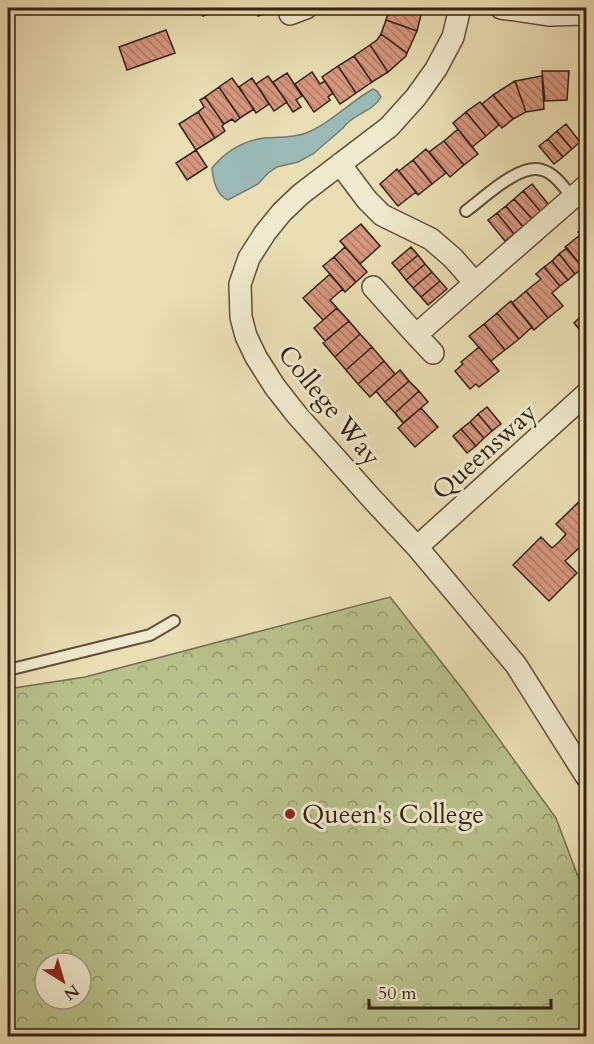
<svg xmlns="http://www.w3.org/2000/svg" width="594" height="1044" viewBox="0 0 594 1044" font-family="Cardo,serif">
	<defs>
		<pattern id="park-crowns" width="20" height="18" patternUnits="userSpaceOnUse" patternTransform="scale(1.5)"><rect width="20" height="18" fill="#b8c18c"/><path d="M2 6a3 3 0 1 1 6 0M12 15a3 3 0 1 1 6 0" fill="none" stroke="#969c71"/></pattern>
		<pattern id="building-back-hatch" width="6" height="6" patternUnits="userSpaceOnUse" patternTransform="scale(1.5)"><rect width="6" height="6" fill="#d6977f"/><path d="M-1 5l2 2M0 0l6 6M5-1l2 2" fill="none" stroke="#ae7b66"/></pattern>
	</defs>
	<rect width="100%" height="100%" fill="#eadeb4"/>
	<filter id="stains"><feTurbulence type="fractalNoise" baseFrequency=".00333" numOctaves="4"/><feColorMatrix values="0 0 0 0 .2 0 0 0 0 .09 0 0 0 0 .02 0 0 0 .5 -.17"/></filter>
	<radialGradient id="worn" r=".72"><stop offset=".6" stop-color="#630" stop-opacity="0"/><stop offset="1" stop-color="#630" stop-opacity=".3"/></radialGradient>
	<path fill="url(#park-crowns)" stroke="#76704e" stroke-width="1.5" fill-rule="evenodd" d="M390 597 464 691 556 818 586 898V1036H8V689L85 677ZM45 963H81V999H45Z"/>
	<path fill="#9bbab6" stroke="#727c73" stroke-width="1.5" d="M373 89 377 91 381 97C373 112 352 114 343 128L313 154 298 162 277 167 268 173 258 184 228 200C216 195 213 180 212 168 225 152 243 141 264 138 278 137 293 138 306 133 331 123 350 102 373 89Z"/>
	<path fill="url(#building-back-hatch)" stroke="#34200f" stroke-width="1.5" d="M199 8H224L203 16Z
		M255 8H280L258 16Z
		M390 8H410L422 11 417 31 386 20Z
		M386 20 417 31 407 53 381 34Z
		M166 30 175 53 127 70 119 47Z
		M381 34 407 53 406 56 388 72 370 45 377 40Z
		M370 45 388 72 372 82 354 56Z
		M354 56 372 82 356 93 338 66Z
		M338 66 356 93 340 104 322 77Z
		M542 71H569L567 100 545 101Z
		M312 72 320 84 325 81 333 93 328 97 330 100 314 112 295 84Z
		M287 73 302 96 296 100 301 107 293 112 273 82Z
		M268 76 287 102 274 111 256 84Z
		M542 76 544 109 526 112 515 81Z
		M232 78 254 109 240 118 219 87Z
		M252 78 269 104 256 113 239 87Z
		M515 81 526 112 513 119 493 95Z
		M219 87 240 118 235 122 232 119 224 124 205 97Z
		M493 95 513 119 502 128 482 104Z
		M205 97 224 124 222 126 225 131 215 138 198 112 204 107 200 100Z
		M480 102 499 125 486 136 466 112Z
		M198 112 215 138 196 150 179 124Z
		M466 112 486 136 472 147 453 123Z
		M566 124 580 142 572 149 557 131Z
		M458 129 478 154 464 165 444 141Z
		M557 131 572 149 563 157 548 139Z
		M548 139 563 157 554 164 539 146Z
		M444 141 464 165 450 177 429 152Z
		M426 149 446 173 432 184 413 160Z
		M196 150 207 167 187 180 176 163Z
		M413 160 432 184 418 195 399 171Z
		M397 169 416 192 398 206 380 184Z
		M532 184 549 205 541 212 523 191Z
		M523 191 541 212 532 219 514 199Z
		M514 199 532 219 523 227 506 206Z
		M506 206 523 227 514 234 497 213Z
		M497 213 514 234 505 241 488 220Z
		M361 224 380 246 360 264 340 241Z
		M586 225V242L578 232Z
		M580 235 586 242V271L565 247Z
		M345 247 367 272 356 282 334 257Z
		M411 247 418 255 399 271 392 263Z
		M567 248 583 268 575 274 559 254Z
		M559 254 575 274 568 280 552 261Z
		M418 255 425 264 406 280 399 271Z
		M334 257 356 282 345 292 323 266Z
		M552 261 568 280 560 286 544 267Z
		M425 264 432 272 413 288 406 280Z
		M544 267 560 286 552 293 563 306 548 318 526 291 541 279 536 274Z
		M432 272 440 281 421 297 413 288Z
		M330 274 343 289 330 300 337 308 323 320 303 298Z
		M440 281 447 289 428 305 421 297Z
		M526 291 548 318 534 330 512 303Z
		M511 301 532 327 519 339 497 313Z
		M337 308 349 321 325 341 314 328Z
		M497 313 519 339 505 350 484 324Z
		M582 315 586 320V337L574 323Z
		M349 321 360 334 335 357 323 343Z
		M484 324 505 350 491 361 469 336Z
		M360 334 372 347 346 370 335 357Z
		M372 347 384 361 358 384 346 370Z
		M479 347 499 371 479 387 476 384 470 389 455 371 463 364 461 362Z
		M384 361 395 374 370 397 358 384Z
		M400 370 409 381 385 402 376 391Z
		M409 381 419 391 395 413 385 402Z
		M419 391 428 402 403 423 395 413Z
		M487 407 501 424 492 431 478 414Z
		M421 408 438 427 415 447 398 428Z
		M478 414 492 431 484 438 470 422Z
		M470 422 484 438 476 446 461 429Z
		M461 429 476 446 467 453 453 436Z
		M584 497 586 500V556L579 548 565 561 577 573 549 601 513 565 541 537 552 548 559 542 566 534 556 524Z"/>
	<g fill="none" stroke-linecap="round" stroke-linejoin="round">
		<g stroke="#625038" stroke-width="14">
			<path id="service" d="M466 211C484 198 519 163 542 170 555 173 565 189 573 198
				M8 670 150 635 174 621"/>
		</g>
		<g stroke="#625038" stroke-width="24">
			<path id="minor" d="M460 8 453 37 436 69 416 97 389 127 301 194 282 212 265 233 249 258 240 284 241 317 246 336 256 357 275 387 297 415 373 500 417 547 516 665 586 776
				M501 8 550 15 586 14
				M290 14 306 8
				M340 164 367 200 382 215 431 239 453 258 475 283 586 186
				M373 287 416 335 475 283
				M416 335 433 353
				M417 547 586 394"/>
		</g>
		<use href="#service" stroke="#f1eace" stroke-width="10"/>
		<use href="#minor" stroke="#f1eace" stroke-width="21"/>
	</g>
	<circle fill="#8f2418" stroke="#f1eace" stroke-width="2" cx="290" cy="814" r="6"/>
	<g text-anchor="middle" stroke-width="6" stroke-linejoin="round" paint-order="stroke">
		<g font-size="26" fill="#34200f" stroke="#f1eace">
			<text transform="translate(330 405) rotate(51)" y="9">College Way</text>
			<text transform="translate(484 451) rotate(-42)" y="9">Queensway</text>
		</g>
		<g font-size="26" fill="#34200f" stroke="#f1eace" text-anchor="start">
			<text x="302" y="823">Queen's College</text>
		</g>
	</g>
	<rect width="594" height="1044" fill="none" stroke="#eadeb4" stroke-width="30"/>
	<rect x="9" y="9" width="576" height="1026" fill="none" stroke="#34200f" stroke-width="3"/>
	<rect x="15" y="15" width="564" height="1014" fill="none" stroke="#34200f" stroke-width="1.5"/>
	<g transform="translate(63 981) rotate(143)"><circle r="28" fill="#f1eace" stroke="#a59982" stroke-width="1.5"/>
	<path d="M0-4.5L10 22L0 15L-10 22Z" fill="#8f2418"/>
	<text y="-9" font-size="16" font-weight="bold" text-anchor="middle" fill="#34200f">N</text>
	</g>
	<path d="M369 999v9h182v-9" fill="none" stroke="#34200f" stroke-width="3"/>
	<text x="378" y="999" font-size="18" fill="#34200f" stroke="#f1eace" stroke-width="4.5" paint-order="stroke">50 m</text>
	<rect width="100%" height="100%" filter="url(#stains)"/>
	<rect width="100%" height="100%" fill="url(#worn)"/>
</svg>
